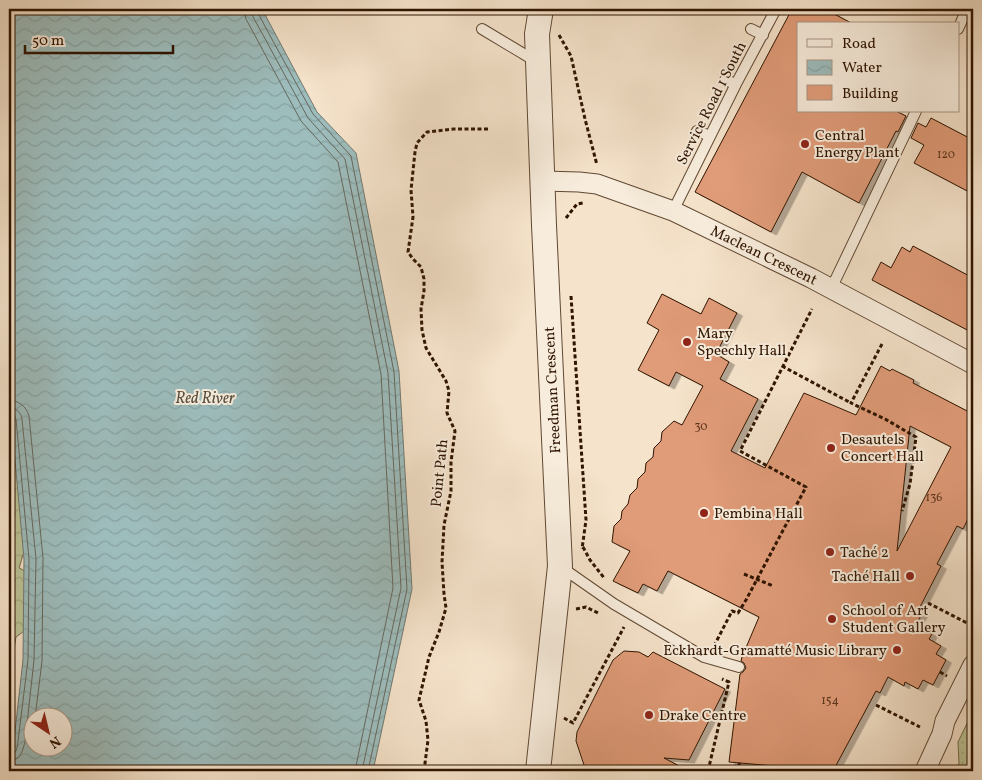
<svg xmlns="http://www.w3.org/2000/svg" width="982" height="780" viewBox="0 0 982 780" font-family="Vollkorn,serif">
	<defs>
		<pattern id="grass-dots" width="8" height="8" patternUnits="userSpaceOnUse" patternTransform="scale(1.25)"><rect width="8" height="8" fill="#bcc497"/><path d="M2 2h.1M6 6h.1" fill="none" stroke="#a2a880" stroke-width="1.8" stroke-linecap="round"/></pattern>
		<pattern id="forest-crowns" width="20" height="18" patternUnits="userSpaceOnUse" patternTransform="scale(1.25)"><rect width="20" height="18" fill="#bcc497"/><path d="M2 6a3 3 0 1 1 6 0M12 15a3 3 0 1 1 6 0" fill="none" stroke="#a2a880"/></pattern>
		<pattern id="water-waves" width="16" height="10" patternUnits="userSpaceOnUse" patternTransform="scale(1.25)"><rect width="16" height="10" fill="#9dbdbd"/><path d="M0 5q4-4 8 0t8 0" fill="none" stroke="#88a2a1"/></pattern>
		<filter id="shadow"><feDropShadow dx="5.5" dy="3" stdDeviation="0" flood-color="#0004"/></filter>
	</defs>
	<rect width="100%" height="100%" fill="#f5e3cb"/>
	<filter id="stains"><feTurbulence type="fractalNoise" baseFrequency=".004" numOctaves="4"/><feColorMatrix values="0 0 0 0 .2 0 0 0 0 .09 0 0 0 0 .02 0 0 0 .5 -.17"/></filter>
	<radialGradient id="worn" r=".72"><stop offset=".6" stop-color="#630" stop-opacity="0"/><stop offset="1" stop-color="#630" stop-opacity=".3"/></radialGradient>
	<path fill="url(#grass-dots)" stroke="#766c4c" d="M973 711V771H955L959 764 958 742Z"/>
	<path fill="url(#forest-crowns)" stroke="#766c4c" d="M9 311 34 519 19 568 48 582 43 617 16 637 9 680Z"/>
	<path fill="url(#water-waves)" stroke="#717971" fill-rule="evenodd" d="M9 9H262L317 112 356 153 399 371 412 589 373 771H9V758L14 740 23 660 24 559 9 394ZM32 718H62V748H32Z"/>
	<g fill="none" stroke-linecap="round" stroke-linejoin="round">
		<path stroke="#66685e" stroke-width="1" d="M244 9 246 19 301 121 338 162 381 374 393 588 355 771
			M251 9 252 15 263 35 308 118 345 159 388 373 401 588 362 771
			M257 9 258 13 268 32 313 114 351 156 394 372 407 589 368 771
			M9 400C19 401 26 406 29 416L43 558 42 661 35 718
			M9 408C16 408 21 412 22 419L36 559 34 660 25 742C22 752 21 760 9 761
			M9 414 14 415 16 419 29 559 28 660 18 741C17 748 17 755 9 755"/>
	</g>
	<path fill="#e09b78" stroke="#2f1400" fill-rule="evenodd" filter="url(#shadow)" d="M792 9H825L853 24H798V111H896L906 116 898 132 896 131 859 203 802 172 771 232 695 192Z
		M931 118 973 140V194L914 163 924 145 911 138 918 123 926 127Z
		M913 246 973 278V333L872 280 881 262 891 268 902 247 910 252Z
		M662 294 701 314 709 298 737 313 716 354 729 362 720 379 758 399 731 451 765 468 804 393 856 415 881 366 890 371 892 369 914 380 913 383 973 414V509L963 529 957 526 937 564 941 566 919 609 923 612 915 626 932 634 929 639 941 646 936 654 946 660 933 685 923 680 918 689 905 682 904 686 888 677 880 693 876 691 833 771H784L786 767 729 762 740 674 743 672 746 668 744 663 741 661 742 657 759 617 668 571 657 591 643 584 638 593 613 581 630 551 612 542 614 526 621 519 622 511 628 504 630 495 637 488 638 479 645 472 646 463 653 457 654 448 661 441 662 432 674 421 682 425 703 386 676 372 669 386 638 370 659 330 647 323ZM910 426 951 447 897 551Z
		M624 651 639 652 648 657 653 652 725 689 689 760 664 758 689 771H586L576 741 577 732 613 660Z"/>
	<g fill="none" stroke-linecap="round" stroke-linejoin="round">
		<g stroke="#604833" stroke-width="12">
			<path id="service" d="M482 29 537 62
				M751 29 763 35
				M958 29 967 9
				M725 80 736 84
				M697 131 710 136
				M673 211 736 84 776 9
				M831 289 916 111
				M561 567 614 604 704 657 739 667"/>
		</g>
		<g stroke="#604833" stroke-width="21">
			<path id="minor" d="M543 181 579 182 597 184 673 211 811 278 973 364
				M925 771 942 734 945 721 973 665"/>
		</g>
		<g stroke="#604833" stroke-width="26">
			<path id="tertiary" d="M538 771 560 566 544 225 537 34 541 9"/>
		</g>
		<path stroke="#2f1400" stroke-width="3" stroke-dasharray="4 2.5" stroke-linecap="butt" d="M559 35 571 56 585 119 597 165
			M566 218 577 204 583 203
			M571 296 586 520 582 549
			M882 344 851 403 885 419 916 437 910 484 902 511
			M782 366 851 403
			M969 518 973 521
			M583 547 590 560 605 579
			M928 603 973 626
			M576 609 586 607 598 613
			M714 646 732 611 738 613 746 600 806 487 740 451 812 309
			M940 672 947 676
			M876 705 920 727
			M564 718 573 723 624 627
			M424 771 428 740 426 721 419 700 429 657 439 632 446 608 444 594 442 562 444 525 451 491V462L455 431 447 413 449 391 446 381 426 348 422 330 421 309 424 291V279L421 267 413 259 408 252 413 217 411 190 415 152 417 143 427 132 454 129H489
			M708 771 729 682 722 679
			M735 771 740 763"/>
		<use href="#service" stroke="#f8eddd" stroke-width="10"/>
		<use href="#minor" stroke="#f8eddd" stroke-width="19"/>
		<use href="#tertiary" stroke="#f8eddd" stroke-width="24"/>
		<path stroke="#2f1400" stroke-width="3" stroke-dasharray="4 2.5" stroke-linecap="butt" d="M744 574 773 586"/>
	</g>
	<g fill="#8f2418" stroke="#f8eddd" stroke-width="2">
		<circle cx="805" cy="144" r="5"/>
		<circle cx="687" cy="342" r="5"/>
		<circle cx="831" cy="448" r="5"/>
		<circle cx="704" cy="513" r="5"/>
		<circle cx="830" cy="552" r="5"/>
		<circle cx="910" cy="576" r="5"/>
		<circle cx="832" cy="619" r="5"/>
		<circle cx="897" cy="650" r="5"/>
		<circle cx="649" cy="715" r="5"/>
	</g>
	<g text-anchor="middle" stroke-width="4" stroke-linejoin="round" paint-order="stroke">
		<g font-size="12" fill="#5b361e">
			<text x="946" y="158">120</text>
			<text x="701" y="430">30</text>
			<text x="934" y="501">136</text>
			<text x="830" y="704">154</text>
		</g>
		<g font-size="15" fill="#2f1400" stroke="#f8eddd">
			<text transform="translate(711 103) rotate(-63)" y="5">Service Road 1 South</text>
			<text transform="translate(764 255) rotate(26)" y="5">Maclean Crescent</text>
			<text transform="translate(552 390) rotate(-93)" y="5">Freedman Crescent</text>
			<text transform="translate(439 473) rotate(-84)" y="5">Point Path</text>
		</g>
		<g font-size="15" fill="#2f1400" stroke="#f8eddd" text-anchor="start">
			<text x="815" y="140">Central<tspan x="815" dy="17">Energy Plant</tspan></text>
			<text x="697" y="338">Mary<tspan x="697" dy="17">Speechly Hall</tspan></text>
			<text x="841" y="444">Desautels<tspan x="841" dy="17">Concert Hall</tspan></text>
			<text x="714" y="518">Pembina Hall</text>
			<text x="840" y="557">Taché 2</text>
			<text x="900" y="581" text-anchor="end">Taché Hall</text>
			<text x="842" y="615">School of Art<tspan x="842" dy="17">Student Gallery</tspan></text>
			<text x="887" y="655" text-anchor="end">Eckhardt-Gramatté Music Library</text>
			<text x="659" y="720">Drake Centre</text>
		</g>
		<g font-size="16" font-style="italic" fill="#564f42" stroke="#f8eddd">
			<text x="205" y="403">Red River</text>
		</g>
	</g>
	<rect width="982" height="780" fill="none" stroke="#f5e3cb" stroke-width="30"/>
	<rect x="10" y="10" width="962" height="760" fill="none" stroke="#2f1400" stroke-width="2.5"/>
	<rect x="15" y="15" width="952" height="750" fill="none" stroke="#2f1400"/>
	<rect x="797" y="22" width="162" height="90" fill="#f8eddd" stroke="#a89685"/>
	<rect x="807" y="39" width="25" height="8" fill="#f8eddd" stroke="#a89685"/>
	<text x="842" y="48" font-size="15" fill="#2f1400">Road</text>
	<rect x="807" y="60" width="25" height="15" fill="url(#water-waves)" stroke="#a89685"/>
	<text x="842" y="72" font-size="15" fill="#2f1400">Water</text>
	<rect x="807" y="85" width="25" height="15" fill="#e09b78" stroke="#a89685"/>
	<text x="842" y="98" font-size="15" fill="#2f1400">Building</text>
	<g transform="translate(48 732) rotate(145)"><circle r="24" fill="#f8eddd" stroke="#a89685"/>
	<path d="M0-4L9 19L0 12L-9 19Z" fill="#8f2418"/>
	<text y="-8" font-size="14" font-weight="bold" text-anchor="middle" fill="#2f1400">N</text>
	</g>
	<path d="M25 45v8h148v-8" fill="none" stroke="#2f1400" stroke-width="2.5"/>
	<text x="32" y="45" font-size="15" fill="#2f1400" stroke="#f8eddd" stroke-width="4" paint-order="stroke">50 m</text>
	<rect width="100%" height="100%" filter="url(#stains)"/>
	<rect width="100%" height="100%" fill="url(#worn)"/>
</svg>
